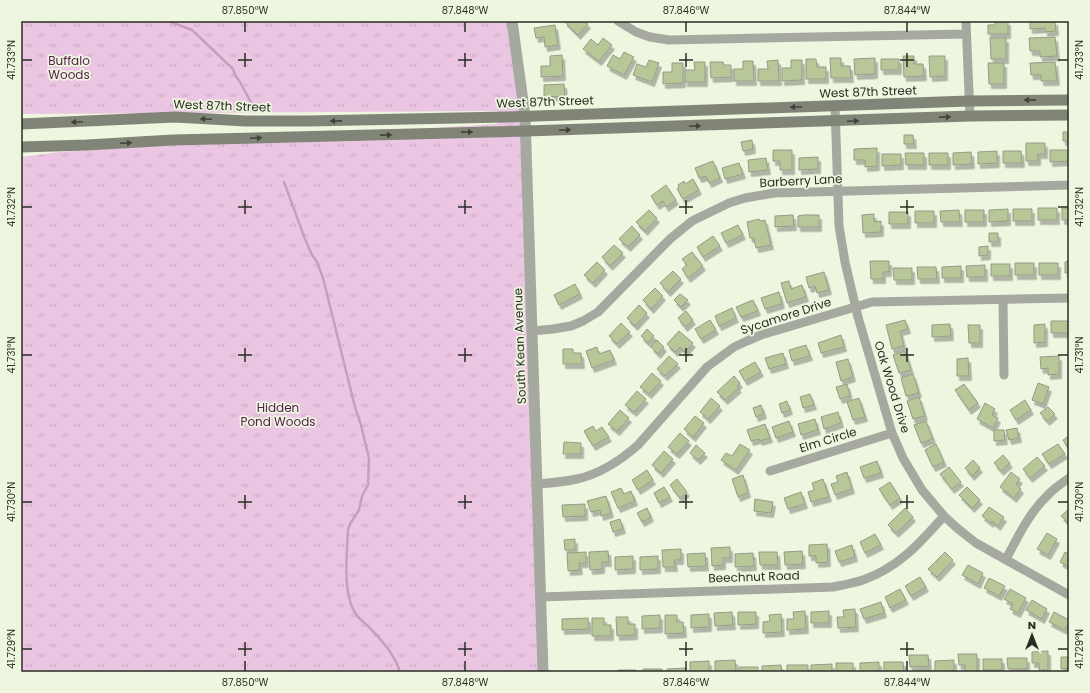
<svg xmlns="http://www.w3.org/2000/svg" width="1090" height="693" viewBox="0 0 1090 693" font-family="Poppins,sans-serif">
	<defs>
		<pattern id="park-tufts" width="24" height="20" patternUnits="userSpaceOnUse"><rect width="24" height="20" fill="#ebc6e2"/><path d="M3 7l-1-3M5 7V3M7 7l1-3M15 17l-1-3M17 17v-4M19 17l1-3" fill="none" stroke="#caaac2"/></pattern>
		<filter id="shadow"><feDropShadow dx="2.5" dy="4.5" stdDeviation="0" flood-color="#0004"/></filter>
	</defs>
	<rect width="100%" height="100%" fill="#eef6e0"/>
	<path fill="url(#park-tufts)" d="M21 21H510L523 123 542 672H21V157L60 152 497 124V111L21 114Z"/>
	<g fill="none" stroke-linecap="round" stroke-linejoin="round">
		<path stroke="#c99ebf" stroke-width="2.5" d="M168 21 192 30 233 69 235 75 240 82 254 108 255 112
			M284 182 305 239 312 255 317 262 323 278 355 407 361 425 369 458 368 485 362 496 359 510 350 524 348 530C347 553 342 595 356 614 359 619 365 623 369 627 382 641 394 653 400 672"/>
	</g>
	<path fill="#b7c797" stroke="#949b87" filter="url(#shadow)" d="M564 21H585L588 24 578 35Z
		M995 21H1008V34H988V25H995Z
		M1030 21H1055L1056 31 1045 32V28L1030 29Z
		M555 25 558 45 545 47 544 37 536 38 534 28Z
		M1055 37 1057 56 1040 57V51H1030L1029 38Z
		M603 38 612 45 599 61 583 49 591 39 598 45Z
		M990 38H1006V59H991Z
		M624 52 634 57 624 75 607 66 613 55 620 59Z
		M562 55 563 76 541 77V66H550V56Z
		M903 56H914V64H923L924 76 904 77Z
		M929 56H945V76L930 77Z
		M830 58H841V66H850L851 78H831Z
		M875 58V74L855 75 854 59Z
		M806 59H816L817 67H826V79H806Z
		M881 59H899V70H881Z
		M649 60 659 63 652 82 633 75 637 64 646 67Z
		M778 60 779 81H758V69H768L767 61Z
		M791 60H802V80L782 81V68H791Z
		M743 61H753L754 81H734V69H743Z
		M694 62H705V82H685V70H695Z
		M710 62H723L724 65H731V77L711 78Z
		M1055 62 1057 81H1041V75H1031L1030 63Z
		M672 63H683V83L663 84V72H672Z
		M988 63H1004V84H989Z
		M564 84 565 96 544 97V85Z
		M1063 132H1069V141H1063Z
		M904 135H913L914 144H904Z
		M752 140 753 149 743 151 741 142Z
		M1026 143H1045V154H1038V161H1026Z
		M877 148V166L865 167V160H854V149Z
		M773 150H792V170H780V161H773Z
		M1050 150H1069V161L1050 162Z
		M997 151V163L978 164V152Z
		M1003 151H1021L1022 163H1003Z
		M971 152 972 164 953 165V153Z
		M905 153H924V165H906Z
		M929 153H948V165H929Z
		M882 154H901V165L882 166Z
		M818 157V169L799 170V158Z
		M766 158 768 170 749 172 748 160Z
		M713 161 720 178 709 183 706 176 699 178 695 168Z
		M739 163 743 174 725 179 722 168Z
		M693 179 699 190 683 199 677 189 679 188 678 185 684 181 685 184Z
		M666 185 676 200 666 207 663 201 657 205 651 196Z
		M1038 208H1057V220H1038Z
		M1062 208H1069V220H1062Z
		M1008 209V221L989 222V210Z
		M1013 209H1032V221H1013Z
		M649 210 657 218 645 231 636 222Z
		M959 210 960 222H941L940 211Z
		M965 210H984V222H965Z
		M915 211H934V223H915Z
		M889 212H908V224H889Z
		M874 214V222L881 221V232L863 233 862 215Z
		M793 215 794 226 775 227V216Z
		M803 215H819V227H798V216Z
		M759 219 760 221 765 220 771 245 756 248 754 238H750L747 222Z
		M738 225 743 235 726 243 721 233Z
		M632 226 640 235 628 247 619 239Z
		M989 233H998V242H989Z
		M713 236 720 246 703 257 697 247Z
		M614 245 623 253 610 266 602 257Z
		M988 246V255L979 256V247Z
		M692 252 703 266 688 278 682 269 687 265 682 259Z
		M870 261H889V272H883V279H871Z
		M1069 261V273H1065V262Z
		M597 262 605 270 593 283 584 275Z
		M1015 263H1034V275H1015Z
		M1039 263H1058V275H1039Z
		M991 264H1010V276H991Z
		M985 265V277H967L966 266Z
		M961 266V278H942V267Z
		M917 267H936L937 279H918Z
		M893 268H912V280H894Z
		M673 271 681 279 668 292 660 283Z
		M824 272 829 290 817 293 815 286 809 288 806 277Z
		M789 281 791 289 802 285 806 297 787 303 781 283Z
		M575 284 580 294 559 305 554 295Z
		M655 288 663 296 651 309 643 300Z
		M779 292 782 304 765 309 761 298Z
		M680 294 688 300 681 307 674 300Z
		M753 300 758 311 741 317 736 307Z
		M639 305 647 313 635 326 627 318Z
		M732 308 736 318 719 326 715 316Z
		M686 311 693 320 685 327 678 318Z
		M710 320 716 330 701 339 695 329Z
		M905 320 908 329 900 331 904 346 892 349 886 325Z
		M1051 321H1069V333H1051Z
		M621 323 630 332 617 344 609 336Z
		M950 324 951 336 932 337V325Z
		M1045 324V342L1034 343V325Z
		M968 325H980V343H969Z
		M647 329 654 336 648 343 641 336Z
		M679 331 693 343 685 352 680 347 675 352 667 344Z
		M841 335 844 347 821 353 818 343Z
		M657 340 664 347 658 354 651 347Z
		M806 345 810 356 792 361 789 350Z
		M597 347 599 354 610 350 614 360 592 368 586 351Z
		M563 349H573V353H581L582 364H563Z
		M905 351 911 370 899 373 893 355Z
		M783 353 786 364 769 369 765 358Z
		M669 356 678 364 665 376 657 369Z
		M1059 356V374L1048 375V368L1041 369 1040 357Z
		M968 358 969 376H957V359Z
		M848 359 853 377 841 381 836 362Z
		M755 362 761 372 745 381 739 371Z
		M652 373 661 381 649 394 640 387Z
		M913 374 919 393 906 396 901 378Z
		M734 376 740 383 737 386 739 388 725 400 717 392Z
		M1038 383 1049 387 1043 404 1032 400Z
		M847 384 850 396 840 399 836 387Z
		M964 384 978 403 969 410 955 390Z
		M637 391 646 399 634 412 625 405Z
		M810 394 814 405 803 408 800 397Z
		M919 397 925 416 913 419 907 401Z
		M711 398 720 406 708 419 700 412Z
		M859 398 865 417 853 420 847 402Z
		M1025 400 1031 410 1016 420 1010 410Z
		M787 401 790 410 782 413 779 404Z
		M985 403 995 409 992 415 998 418 993 428 977 419Z
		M761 405 764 414 756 417 753 408Z
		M1048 407 1055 414 1047 421 1040 413Z
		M620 410 629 418 617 431 608 424Z
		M838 412 841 423 824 429 821 417Z
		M695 416 704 423 693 437 684 429Z
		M815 419 818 430 801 435 798 424Z
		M789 421 793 432 776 438 772 427Z
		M926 421 933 439 921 443 914 425Z
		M765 424 770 438 760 441 759 439 751 441 747 430Z
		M593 426 596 431 602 427 609 437 593 446 584 431Z
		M1017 428 1019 438 1009 440 1006 430Z
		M994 430H1004L1005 440 994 441Z
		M680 433 689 441 677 454 668 447Z
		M1069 436V450L1063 440Z
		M564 442 581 443V454H563Z
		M740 444 750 450 736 470 721 460 726 453 732 456Z
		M936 444 944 462 933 467 925 450Z
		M1058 444 1065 454 1049 464 1042 454Z
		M696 445 705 453 698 460 690 453Z
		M664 451 673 459 661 473 652 465Z
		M1003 455 1010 463 1001 471 994 463Z
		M1037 457 1045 466 1030 478 1023 469Z
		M973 460 980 468 972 476 965 468Z
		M877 461 881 473 864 478 860 467Z
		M949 467 961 482 952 489 940 474Z
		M647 470 653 480 638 490 632 480Z
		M847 472 852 489 835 495 831 484 838 482 836 476Z
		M1011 472 1020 479 1016 484 1021 489 1014 498 1000 487Z
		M743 475 748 493 738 497 732 479Z
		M677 479 687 492 680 498 670 485Z
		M823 479 829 497 811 502 808 492 814 490 812 483Z
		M890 482 900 498 890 505 879 489Z
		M664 487 670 497 659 503 654 493Z
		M967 487 980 500 972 508 959 495Z
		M621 488 624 494 631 491 635 501 618 508 611 492Z
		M801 492 805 504 788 509 784 498Z
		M606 496 611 513 601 516 600 510 591 512 587 501Z
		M755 499 773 502 771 513 754 511Z
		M585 504V516L563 517 562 505Z
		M989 507 1004 517 998 526 992 521 991 523 982 516Z
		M647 508 651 517 642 522 637 513Z
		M905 508 913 517 896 533 888 525Z
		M1069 509V524L1061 516Z
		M620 519 623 529 613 532 610 522Z
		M1047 533 1057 539 1048 555 1037 549Z
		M875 534 881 545 865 553 860 542Z
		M575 539V550H565L564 540Z
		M827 544 828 562 816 563V556H809V545Z
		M852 545 855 557 839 562 835 551Z
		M730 547V558H723V565L712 566 711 548Z
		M681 549V560H674L675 567H663L662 550Z
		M608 551 609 562H602V569L590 570 589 552Z
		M802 551 803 564 785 565 784 552Z
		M586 552V563H579L580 570 568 571 567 553Z
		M759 552H777L778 565H760Z
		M945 552 953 560 937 577 928 569Z
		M1065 552 1069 554V567L1060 562Z
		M705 553 706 566 688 567 687 554Z
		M753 553 754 566 735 567V554Z
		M633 556V569L615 570V557Z
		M658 556V569L640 570V557Z
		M968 565 983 573 978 584 962 575Z
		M920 577 926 587 911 596 905 586Z
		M989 578 1005 586 999 596 984 588Z
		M900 589 906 600 890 608 885 597Z
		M1010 589 1026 598 1018 613 1010 609 1013 604 1004 599Z
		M1032 600 1047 609 1042 619 1026 610Z
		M881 602 884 613 864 619 860 609Z
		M855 609 856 627 838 628 837 617H844L843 610Z
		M805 611 806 629 787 630V619H794L793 612Z
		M829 611V623H811V612Z
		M732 612 733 625 715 626 714 613Z
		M738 612H756V624L738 625Z
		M1054 612 1069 620V622L1065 630 1049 622Z
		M709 614V627L691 628V615Z
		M781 614 782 632 763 633V622L770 621 769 615Z
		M660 615V628L642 629V616Z
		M665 615H677V622H683L684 633 665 634Z
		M616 617H628V624H635V635L617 636Z
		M588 618 589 629 562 630V619Z
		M592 618H604V625H611V636H592Z
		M1048 651V670H1039V663H1032V652Z
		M958 654H977V672H965V665H959Z
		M909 655H928L929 666 910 667Z
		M1061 657H1069V668L1061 669Z
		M1007 658H1027V669H1008Z
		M983 659H1002V670H983Z
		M735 660 736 671 715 672V661Z
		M954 660V671L935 672V661Z
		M709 661V672H690V662Z
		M879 662V672H860V663Z
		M884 662H903L904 672H884Z
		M836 663H853V672H836Z
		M832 664V672H811V665Z
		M781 665 782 672H762V666Z
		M787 665H808V672H787Z
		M739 667H758V672H739Z
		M686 668V672H667V669Z
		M643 669H662V672H643Z
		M618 670H636V672H618Z"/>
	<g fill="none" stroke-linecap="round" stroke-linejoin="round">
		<path stroke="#a6a9a0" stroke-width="9" d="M618 21 636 32 650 37 669 40 966 34
			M966 21 970 116
			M835 106 839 226 845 262 858 317 892 433 903 458 922 490 944 516 957 528 976 543 1069 595
			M1003 300 1004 375
			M532 331 553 329 571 326 583 321 598 312 670 239 692 221 729 203 745 198 774 193 1069 185
			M770 471 892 433
			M537 484C550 483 564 482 577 479 600 474 621 460 638 445L707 367 734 347 747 341 761 335 872 302 1069 298
			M1006 559C1018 537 1029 513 1047 496 1053 489 1061 484 1069 478
			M541 597 833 587C843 585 854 583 863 580 898 568 920 543 944 516"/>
		<path stroke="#a6a9a0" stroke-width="11" d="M512 21 525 116 543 672"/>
		<path stroke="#818578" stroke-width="11" d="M21 124 175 117 245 121H309L506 117 969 101 1069 100
			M21 147 87 145 173 140 526 131 970 116 1069 115"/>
	</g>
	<defs><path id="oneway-solid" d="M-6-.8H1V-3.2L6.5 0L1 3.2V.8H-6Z"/></defs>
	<g fill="#404339">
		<use href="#oneway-solid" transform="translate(1030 100) rotate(179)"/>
		<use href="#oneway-solid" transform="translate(796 107) rotate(178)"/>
		<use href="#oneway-solid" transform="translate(945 117) rotate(-2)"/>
		<use href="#oneway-solid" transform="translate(206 119) rotate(-177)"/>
		<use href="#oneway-solid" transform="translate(336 121) rotate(179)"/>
		<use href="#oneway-solid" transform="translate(853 121) rotate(-2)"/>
		<use href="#oneway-solid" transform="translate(77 122) rotate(177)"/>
		<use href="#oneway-solid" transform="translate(695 126) rotate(-2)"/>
		<use href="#oneway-solid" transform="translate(565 130) rotate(-2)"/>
		<use href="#oneway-solid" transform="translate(467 132) rotate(-1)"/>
		<use href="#oneway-solid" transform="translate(386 135) rotate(-1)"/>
		<use href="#oneway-solid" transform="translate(256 138) rotate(-2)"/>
		<use href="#oneway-solid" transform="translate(126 143) rotate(-3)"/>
	</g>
	<path fill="none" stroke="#2a2d24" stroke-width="1.5" d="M245 22V32M465 22V32M686 22V32M907 22V32M245 53V67M465 53V67M686 53V67M907 53V67M22 60H32M238 60H252M458 60H472M679 60H693M900 60H914M1058 60H1068M245 200V214M465 200V214M686 200V214M907 200V214M22 207H32M238 207H252M458 207H472M679 207H693M900 207H914M1058 207H1068M245 348V362M465 348V362M686 348V362M907 348V362M22 355H32M238 355H252M458 355H472M679 355H693M900 355H914M1058 355H1068M245 495V509M465 495V509M686 495V509M907 495V509M22 502H32M238 502H252M458 502H472M679 502H693M900 502H914M1058 502H1068M245 642V656M465 642V656M686 642V656M907 642V656M22 649H32M238 649H252M458 649H472M679 649H693M900 649H914M1058 649H1068M245 661V671M465 661V671M686 661V671M907 661V671"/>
	<g text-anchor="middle" stroke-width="3.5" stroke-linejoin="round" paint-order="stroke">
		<g font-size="12" fill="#54204c" stroke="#eef6e0">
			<text x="69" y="65">Buffalo<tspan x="69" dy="14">Woods</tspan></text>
			<text x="278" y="412">Hidden<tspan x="278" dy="14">Pond Woods</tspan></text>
		</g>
		<g font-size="12" fill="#2a2d24" stroke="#eef6e0">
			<text transform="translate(868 92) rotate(-2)" y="4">West 87th Street</text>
			<text transform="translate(545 102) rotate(-2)" y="4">West 87th Street</text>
			<text transform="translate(222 106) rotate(2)" y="4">West 87th Street</text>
			<text transform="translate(801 181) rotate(-3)" y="4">Barberry Lane</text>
			<text transform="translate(786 316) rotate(-18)" y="4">Sycamore Drive</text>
			<text transform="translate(520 346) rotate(-92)" y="4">South Kean Avenue</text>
			<text transform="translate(892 387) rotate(73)" y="4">Oak Wood Drive</text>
			<text transform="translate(828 440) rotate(-17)" y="4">Elm Circle</text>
			<text transform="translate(754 577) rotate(-2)" y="4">Beechnut Road</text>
		</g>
	</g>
	<rect width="1090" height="693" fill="none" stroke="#eef6e0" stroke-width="44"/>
	<g transform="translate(1032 635)" stroke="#eef6e0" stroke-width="3" paint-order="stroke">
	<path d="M0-3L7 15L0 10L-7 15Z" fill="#2a2d24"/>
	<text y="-6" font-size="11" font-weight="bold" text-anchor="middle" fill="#2a2d24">N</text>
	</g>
	<rect x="22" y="22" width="1046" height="649" fill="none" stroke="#2a2d24" stroke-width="1.5"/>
	<g font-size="10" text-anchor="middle" fill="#2a2d24">
		<text x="245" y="14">87.850°W</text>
		<text x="465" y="14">87.848°W</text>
		<text x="686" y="14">87.846°W</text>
		<text x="907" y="14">87.844°W</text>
		<text transform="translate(11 60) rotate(-90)" y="4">41.733°N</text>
		<text transform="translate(1079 60) rotate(-90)" y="4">41.733°N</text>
		<text transform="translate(11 207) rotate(-90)" y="4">41.732°N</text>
		<text transform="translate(1079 207) rotate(-90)" y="4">41.732°N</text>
		<text transform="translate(11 355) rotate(-90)" y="4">41.731°N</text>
		<text transform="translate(1079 355) rotate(-90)" y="4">41.731°N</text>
		<text transform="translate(11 502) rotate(-90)" y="4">41.730°N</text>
		<text transform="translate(1079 502) rotate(-90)" y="4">41.730°N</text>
		<text transform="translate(11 649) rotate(-90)" y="4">41.729°N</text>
		<text transform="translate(1079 649) rotate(-90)" y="4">41.729°N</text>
		<text x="245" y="686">87.850°W</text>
		<text x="465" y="686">87.848°W</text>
		<text x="686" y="686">87.846°W</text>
		<text x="907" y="686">87.844°W</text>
	</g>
</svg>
